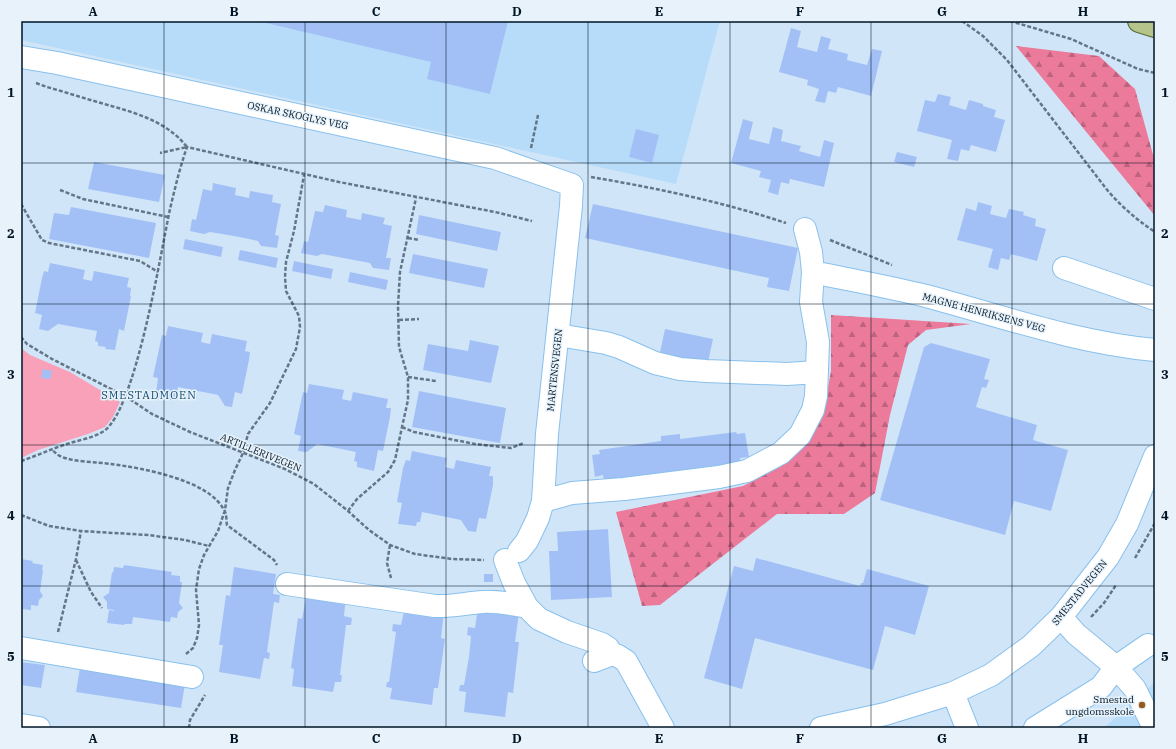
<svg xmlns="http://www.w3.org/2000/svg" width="1176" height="749" viewBox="0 0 1176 749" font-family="'IBM Plex Serif',serif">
	<defs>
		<pattern id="forest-firs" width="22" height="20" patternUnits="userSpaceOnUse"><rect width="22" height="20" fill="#ec7a9b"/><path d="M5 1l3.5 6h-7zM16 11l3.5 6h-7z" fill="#bd637e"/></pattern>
	</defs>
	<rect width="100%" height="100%" fill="#d0e6f8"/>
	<path fill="#b7dcf9" d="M21 21H720L676 184 21 40Z
		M1155 682V728H1104Z"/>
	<path fill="#f8a1b8" d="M21 348 30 355 70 372 120 402 113 417 105 427 88 434 38 450 21 458Z"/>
	<path fill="url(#forest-firs)" d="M1016 46 1099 56 1135 89 1155 162V216Z
		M831 315 971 324 926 330 908 345 890 415 875 493 844 514H777L660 605 642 606 616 512 743 486 780 467 806 443 824 409 831 371Z"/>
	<path fill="#a2c0f6" d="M258 21H508L490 94 427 79 431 62Z
		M791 28 801 31 797 47 817 52 821 36 831 39 828 49 848 54 847 60 867 65 872 49 882 51 871 96 838 87 836 93 828 91 825 103 815 101 819 89 807 85 808 80 779 72Z
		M938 94 951 97 949 105 966 110 969 100 983 104V106L996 110 994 117 1005 120 996 152 971 145 969 151 961 149 958 161 947 159 952 140 917 131 925 100 935 102Z
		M743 119 753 122 749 139 769 144 773 127 783 130 781 141 801 146 799 151 820 157 824 140 834 143 824 187 790 179 789 184 781 182 778 195 768 192 771 180 759 177 761 171 731 163Z
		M636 129 659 135 652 163 629 157Z
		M897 152 917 157 914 167 894 162Z
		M94 162 165 175 159 202 88 189Z
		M213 183 236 188 235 195 249 198 250 191 273 195 272 202 281 204 275 235 279 236 277 248 261 246 258 241 234 236 210 232 204 234 190 231 192 219 196 220 203 189 212 191Z
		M978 202 992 206 990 214 1006 218 1009 209 1024 212 1023 215 1036 219 1035 226 1046 229 1037 261 1011 254 1009 260 1001 258 998 270 988 267 993 249 957 240 966 208 976 211Z
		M593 204 798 248 789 291 767 287 769 278 585 238Z
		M325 205 347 210 346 217 361 220 362 213 385 218 383 224 392 226 386 258H391L389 270 373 268 370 263 322 254 317 256 301 253 304 241 308 242 315 211 323 212Z
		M71 207 156 223 149 258 49 239 54 213 69 215Z
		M419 215 501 232 497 251 416 234Z
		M185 239 223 247 221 257 183 249Z
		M240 250 278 258 276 268 238 260Z
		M413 254 488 269 484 288 409 273Z
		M294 261 333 269 331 279 292 271Z
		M50 263 85 270 83 279 92 281 94 271 129 278 127 287 131 288 130 296H131L124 331 119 329 115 350 105 349 106 347 98 346V342L95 341 97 331 58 324 48 331 39 329 42 315 35 313 42 278 44 271 48 272Z
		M350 272 388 280 386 290 348 282Z
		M168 326 203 333 201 342 210 344 212 334 247 341 245 351 250 352 249 360 242 394 235 392 232 407 225 406 218 395 178 387 176 397H172V400L155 399 158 378 153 377 162 335 166 336Z
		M665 329 713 339 707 367 659 357Z
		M470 340 499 346 491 383 423 370 428 344 468 351Z
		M931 343 990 359 984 379 989 380 986 388 982 387 976 407 1037 425 1033 440 1068 450 1051 511 1014 501 1005 535 880 500 924 347Z
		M43 369 52 371 50 379 41 378Z
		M309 384 344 390 342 399 351 401 353 392 388 399 386 408H391L390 417 383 451 378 450 374 471 357 467V462L354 461 356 452 317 444 307 452 298 451 301 436 294 434 303 392 307 393Z
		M419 391 506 408 500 443 412 427Z
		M736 432 737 434 745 433 749 457 740 458 741 464 604 483 603 475 595 477 592 455 600 454 599 450 661 441V436L680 434V439Z
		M412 451 447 458 445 467 454 469 456 460 491 467 489 476H493V485L486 519 479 518 476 532 468 531 461 520 422 512 420 522H417L416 526 398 524 402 503 397 502 403 468 406 460 410 461Z
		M608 529 612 597 551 600 549 551H558L557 532Z
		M756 558 860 586 861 583H863L867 569 929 586 915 635 885 626 873 670 755 638 742 689 704 678 734 566 753 571Z
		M21 559 33 561 32 563 43 565 42 570H43L40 591 43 596 39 600 38 606 31 605V610L21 609Z
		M124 565 172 572 171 575 180 576V582H182L179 603 183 608 178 612 177 618 171 617 170 622 133 617 132 624H125L124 625 107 623 109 610 114 611V610L107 609V602L103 597 109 593 112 572 113 573 114 567 123 568Z
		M234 567 276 574 273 594 280 595 279 603 274 602 267 652 270 653 269 659 264 658 260 679 219 672 223 645H219L226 595 230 596Z
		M484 574H493V582H484Z
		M307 592 346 597 344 616 352 618 351 625H346L340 675H342L341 682H335L333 692 292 686 294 669 291 668 298 618 302 619Z
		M405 607 444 612 441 638 445 639 438 688H434L432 705 390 699 392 688 386 687 387 682H389L396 632 392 631 393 624 401 625Z
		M478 607 519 613 515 642H519L513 693 508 692 505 717 464 712 466 692 459 691 460 685H464L469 657 471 636 467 635 468 627 475 628Z
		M21 662 45 665 41 688 21 685Z
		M80 668 185 684 181 708 76 692Z"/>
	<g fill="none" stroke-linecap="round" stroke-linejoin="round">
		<g stroke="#89c0ec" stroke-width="24">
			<path id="minor" d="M21 57 57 63 495 158 572 185 571 206 547 434 543 501 538 518 527 541 519 551
				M1064 268 1155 299
				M813 272C850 280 889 287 926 296 1001 316 1077 343 1155 350
				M558 335 606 343 619 347 655 363 680 369 706 371 787 374 817 372
				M543 501 572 493 624 489 719 477 747 471 781 453 800 435 813 410 816 396 818 342 811 302 813 272 811 252 805 229
				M505 560 514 583 527 607 539 619 567 632 602 644 608 648 612 654 618 656 626 661 663 728
				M287 584 435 606C451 607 466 603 483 602 497 601 512 604 527 607
				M1061 617 1076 634 1116 667 1135 689 1154 728
				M21 648 192 677
				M594 661 612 654
				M953 693 967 728
				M21 725 39 728
				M821 728 885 714 953 693 991 675 1031 646 1061 617 1108 557 1127 524 1155 456
				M1035 728 1101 687 1116 667 1148 645"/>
		</g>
		<g stroke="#556c35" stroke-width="24">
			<path id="major" d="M1139 21 1155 26"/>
		</g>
		<path stroke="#627687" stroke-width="2.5" stroke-dasharray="4 2" stroke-linecap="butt" d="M962 21 983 36 1007 60 1108 191C1122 207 1137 220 1155 232
			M1010 21 1071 39 1138 69 1155 73
			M36 83 47 87C65 92 83 98 101 103 132 112 166 120 187 147L160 153
			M531 148 538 115
			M591 177C656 188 723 202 786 223
			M60 190 83 199 168 217
			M21 204 42 240 49 243 140 261 158 272
			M408 238 419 240
			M830 240 892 265
			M399 320 419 319
			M21 337 27 344 52 359 125 396 152 414 190 432 285 469 314 484 348 511 369 530 390 545 415 554 452 559 484 560
			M408 377 436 381
			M402 427 414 432 475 444 511 448 524 443
			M53 451C55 452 57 455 60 456 71 462 98 462 111 464 142 468 209 480 224 510 227 514 226 520 227 525L274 560 277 565
			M21 461C36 456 51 449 67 444 79 440 93 438 104 431 136 409 161 251 170 209 175 188 180 167 187 147L339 182 495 212 532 221
			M348 511 357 499 388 472 395 460 402 427 408 400V377L399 347 398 306 400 272 416 198
			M21 515 49 526 81 531 148 535 185 540 209 546
			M390 545 387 563 391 578
			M1135 558 1155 523
			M76 560 91 592 102 608
			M1091 617 1104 603 1116 585
			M58 632 76 559 81 531
			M186 654 193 648 197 638 199 625 196 590 199 569 204 555 218 531 225 510 228 488 235 470 243 453 248 434 270 403 296 349 300 327 299 316 286 291 285 277 286 262 294 231 304 175
			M189 728 190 720 205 695"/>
		<use href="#minor" stroke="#fff" stroke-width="22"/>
		<use href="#major" stroke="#b4c48b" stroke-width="22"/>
	</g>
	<path fill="none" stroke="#011424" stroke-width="1" stroke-opacity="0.55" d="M164 21V728M305 21V728M446 21V728M588 21V728M730 21V728M871 21V728M1012 21V728M21 163H1155M21 304H1155M21 445H1155M21 586H1155"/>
	<circle fill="#965b1b" stroke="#e7f2fb" stroke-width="1.5" cx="1142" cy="705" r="4"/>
	<g text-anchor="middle" stroke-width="3" stroke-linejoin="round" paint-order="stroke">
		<g font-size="10" fill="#011424" stroke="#e7f2fb">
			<text transform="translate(298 115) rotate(12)" y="4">OSKAR SKOGLYS VEG</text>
			<text transform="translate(984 312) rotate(15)" y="4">MAGNE HENRIKSENS VEG</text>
			<text transform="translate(554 370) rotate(-84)" y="4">MARTENSVEGEN</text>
			<text transform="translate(261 452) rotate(22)" y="4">ARTILLERIVEGEN</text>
			<text transform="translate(1079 592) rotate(-51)" y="4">SMESTADVEGEN</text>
		</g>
		<g font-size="10" fill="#011424" stroke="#e7f2fb" text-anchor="end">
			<text x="1134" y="703">Smestad<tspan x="1134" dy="12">ungdomsskole</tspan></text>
		</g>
		<g font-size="11" letter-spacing="1" fill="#10496f" stroke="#e7f2fb">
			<text x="149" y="399">SMESTADMOEN</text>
		</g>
	</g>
	<rect width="1176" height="749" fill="none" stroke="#e7f2fb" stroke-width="44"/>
	<rect x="22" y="22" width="1132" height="705" fill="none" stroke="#011424" stroke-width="1.5"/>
	<g font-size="13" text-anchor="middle" font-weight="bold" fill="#011424">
		<text x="93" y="16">A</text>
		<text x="234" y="16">B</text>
		<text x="376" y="16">C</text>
		<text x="517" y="16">D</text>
		<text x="659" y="16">E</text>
		<text x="800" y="16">F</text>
		<text x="942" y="16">G</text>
		<text x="1083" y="16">H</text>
		<text x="11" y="97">1</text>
		<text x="1165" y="97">1</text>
		<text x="11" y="238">2</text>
		<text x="1165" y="238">2</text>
		<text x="11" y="379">3</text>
		<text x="1165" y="379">3</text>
		<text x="11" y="520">4</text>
		<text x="1165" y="520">4</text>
		<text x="11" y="661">5</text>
		<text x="1165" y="661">5</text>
		<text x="93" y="743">A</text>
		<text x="234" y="743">B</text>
		<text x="376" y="743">C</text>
		<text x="517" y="743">D</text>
		<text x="659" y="743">E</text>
		<text x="800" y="743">F</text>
		<text x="942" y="743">G</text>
		<text x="1083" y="743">H</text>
	</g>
</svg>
